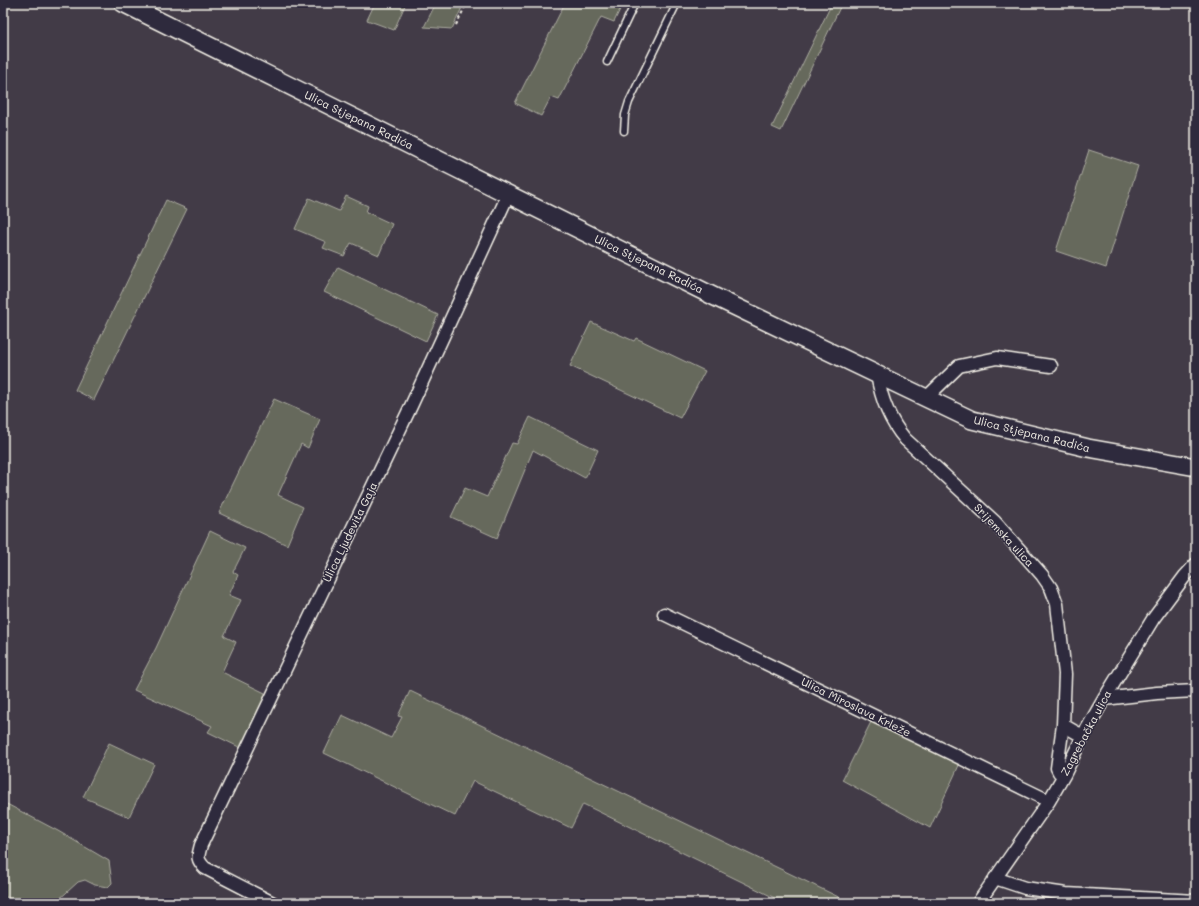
<svg xmlns="http://www.w3.org/2000/svg" width="1199" height="906" viewBox="0 0 1199 906" font-family="Mali,sans-serif">
	<rect width="100%" height="100%" fill="#423b47"/>
	<filter id="ink" filterUnits="userSpaceOnUse"><feTurbulence type="fractalNoise" baseFrequency=".025" numOctaves="2"/><feDisplacementMap in="SourceGraphic" scale="8" xChannelSelector="R" yChannelSelector="G"/><feConvolveMatrix kernelMatrix="1 2 1 2 8 2 1 2 1" color-interpolation-filters="sRGB"/></filter>
	<g filter="url(#ink)">
		<path fill="#66695b" stroke="#adada2" d="M375 3H406L394 30 367 20Z
			M436 3H464L452 29 424 27Z
			M565 3H623L614 22 601 17 559 100 551 97 541 116 515 103Z
			M832 3H842L781 131 772 127Z
			M1089 150 1138 166 1106 268 1056 251Z
			M346 196 368 206 366 212 392 224 379 255 351 243 344 256 323 248 326 242 295 229 309 198 339 211Z
			M166 200 187 209 94 400 75 390Z
			M338 267 438 315 426 341 324 292Z
			M591 322 634 341 636 338 705 371 680 418 570 366Z
			M274 399 320 419 308 448 301 444 278 495 303 507 287 545 219 513Z
			M530 417 598 450 585 478 533 450 497 538 451 517 465 488 487 497 512 443 517 444Z
			M210 531 245 548 233 572 238 575 229 595 241 600 224 636 236 642 222 672 265 693 264 700 241 748 208 732 212 726 134 690 156 648Z
			M410 691 851 903H785L583 804 571 828 473 781 455 816 324 753 342 715 391 738 402 717 398 716Z
			M873 718 961 761 930 828 842 780Z
			M109 743 154 764 129 817 83 797Z
			M3 802 58 831 109 861 112 883 108 887 95 885 85 880 78 882 55 903H16L3 895Z"/>
		<g fill="none" stroke-linecap="round" stroke-linejoin="round">
			<g stroke="#f4f1e8" stroke-width="9">
				<path id="lane" d="M607 62 635 3
					M624 131 625 115 629 102 677 3"/>
			</g>
			<g stroke="#f4f1e8" stroke-width="15">
				<path id="street" d="M877 374C881 399 889 420 905 439L995 522 1042 575 1051 588 1057 604 1065 674 1063 725 1057 768 1059 772 1064 775
					M926 398 959 366 997 358 1051 366
					M664 614 1049 801
					M1104 699 1157 693 1196 691
					M1063 725 1077 733 1084 734
					M995 878 1025 888 1066 894 1196 901
					M273 903 205 868C196 859 198 856 201 845L411 406 508 195
					M978 903 1049 801 1064 775 1084 734 1104 699 1153 619 1185 576 1196 564"/>
			</g>
			<g stroke="#f4f1e8" stroke-width="20">
				<path id="secondary" d="M123 3 713 296 972 420 1088 448 1196 467"/>
			</g>
			<path stroke="#f4f1e8" stroke-width="2" stroke-dasharray="3 3" stroke-linecap="butt" d="M456 25 467 3"/>
			<use href="#lane" stroke="#2f2a3d" stroke-width="6"/>
			<use href="#street" stroke="#2f2a3d" stroke-width="12"/>
			<use href="#secondary" stroke="#2f2a3d" stroke-width="17"/>
		</g>
	</g>
	<g text-anchor="middle" stroke-width="3" stroke-linejoin="round" paint-order="stroke">
		<g font-size="11" fill="#f4f1e8" stroke="#2f2a3d">
			<text transform="translate(359 120) rotate(26)" y="4">Ulica Stjepana Radića</text>
			<text transform="translate(649 264) rotate(26)" y="4">Ulica Stjepana Radića</text>
			<text transform="translate(1032 434) rotate(14)" y="4">Ulica Stjepana Radića</text>
			<text transform="translate(350 532) rotate(-64)" y="4">Ulica Ljudevita Gaja</text>
			<text transform="translate(1004 535) rotate(47)" y="4">Srijemska ulica</text>
			<text transform="translate(856 707) rotate(26)" y="4">Ulica Miroslava Krleže</text>
			<text transform="translate(1086 733) rotate(-62)" y="4">Zagrebačka ulica</text>
		</g>
	</g>
	<rect width="1199" height="906" fill="none" stroke="#2f2a3d" stroke-width="16"/>
	<rect x="8" y="8" width="1183" height="890" fill="none" stroke="#f4f1e8" stroke-width="1.5" filter="url(#ink)"/>
</svg>
